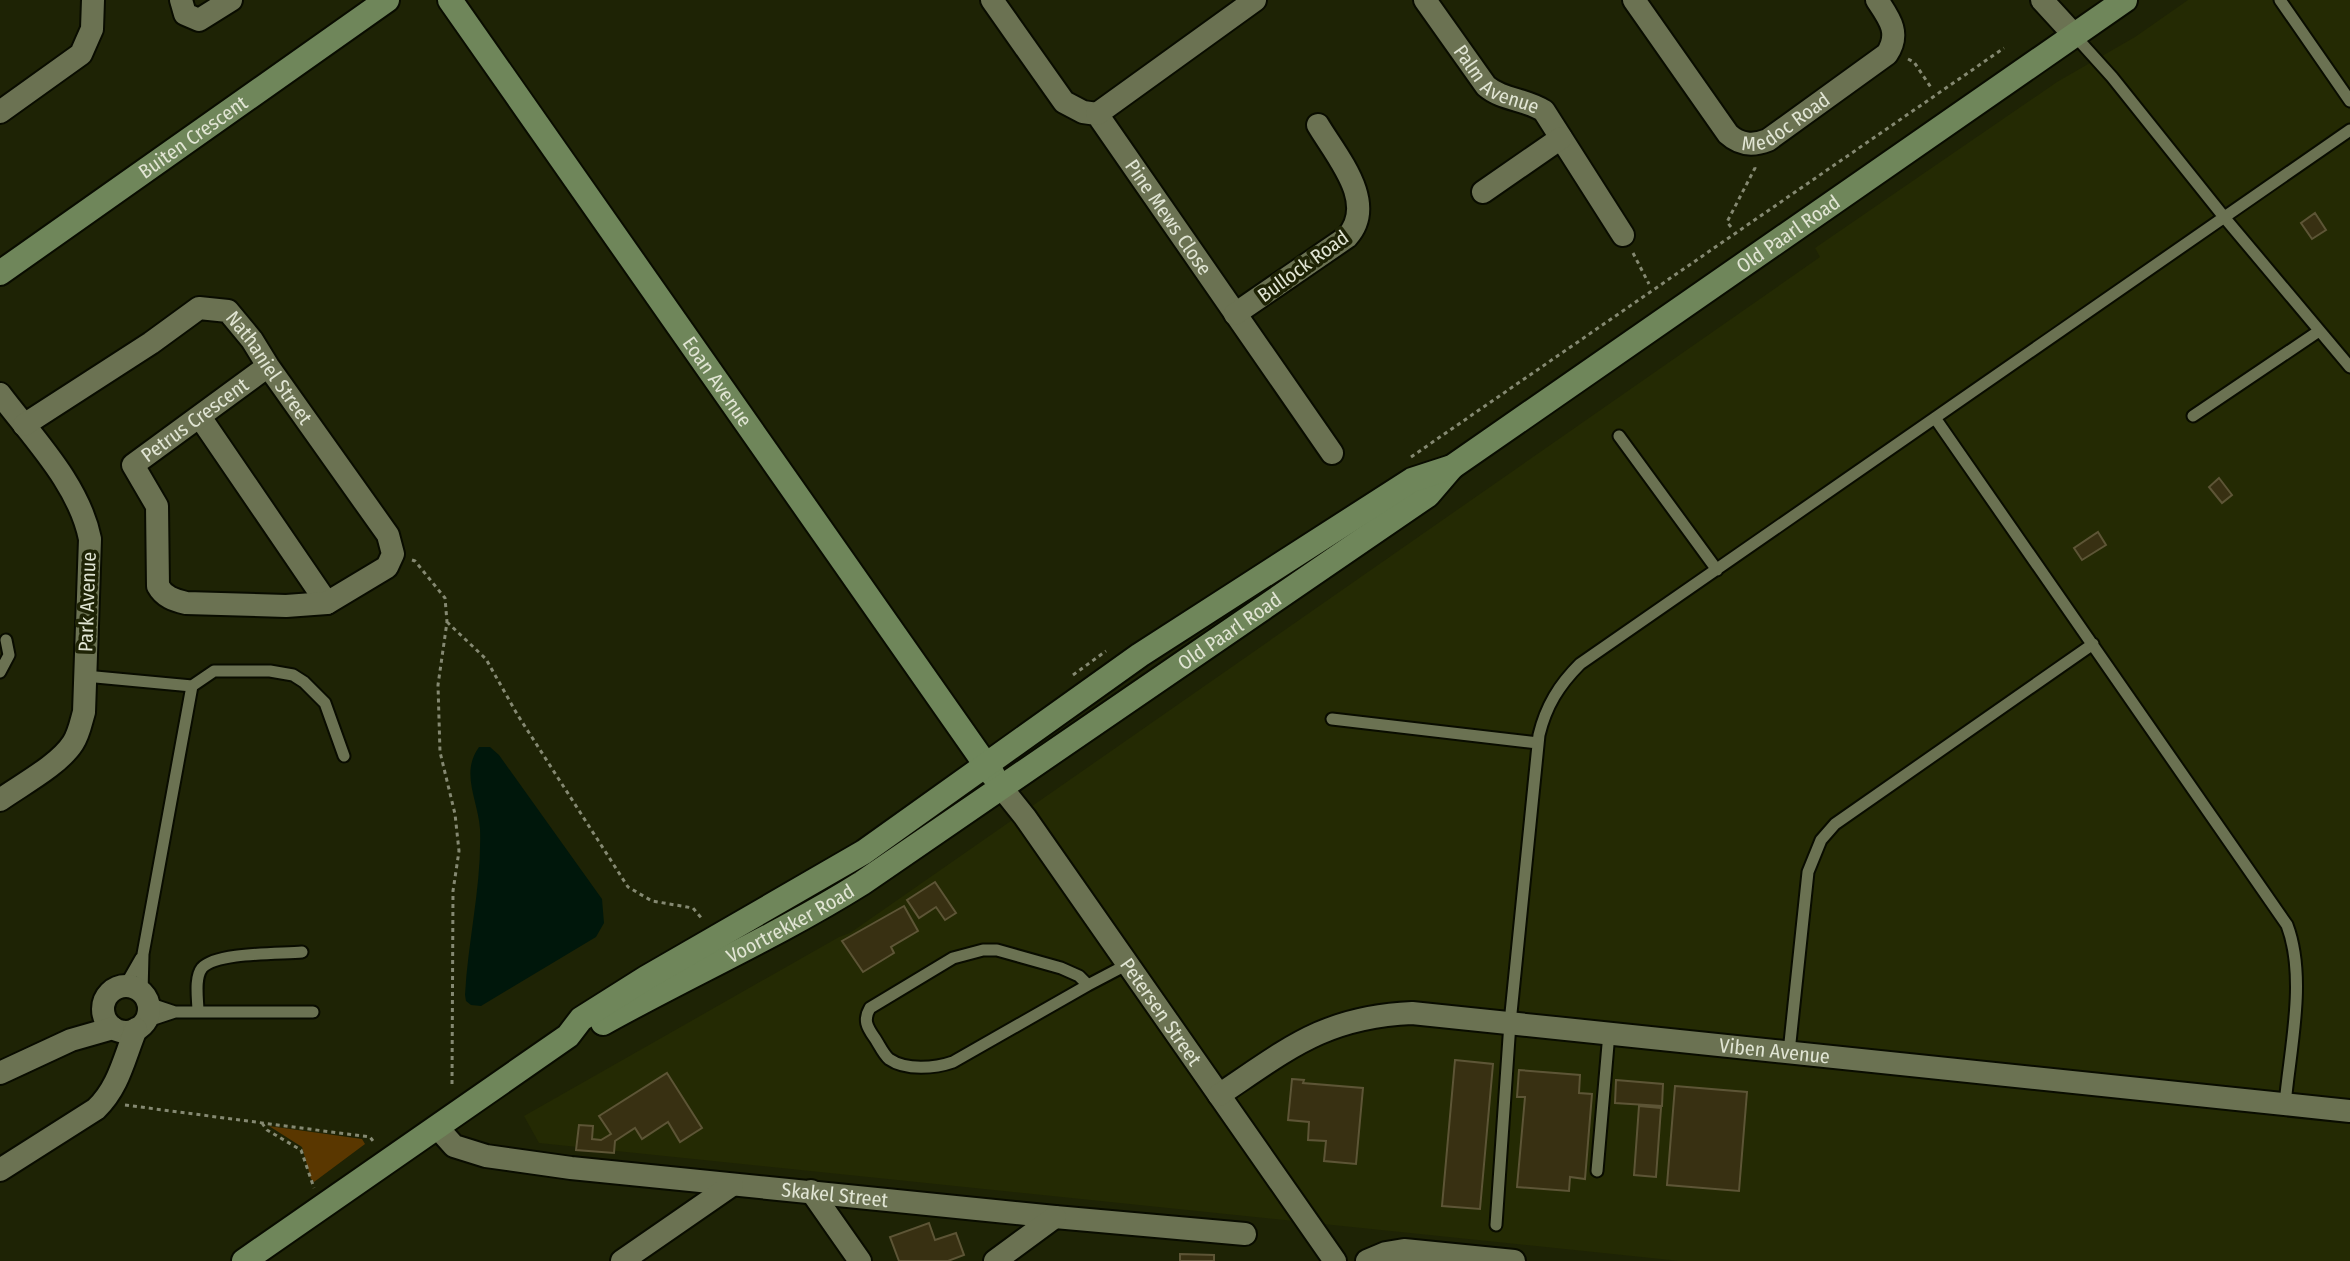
<svg xmlns="http://www.w3.org/2000/svg" width="2350" height="1261" viewBox="0 0 2350 1261" font-family="'Fira Sans Condensed',sans-serif">
	<rect width="100%" height="100%" fill="#1e2305"/>
	<path fill="#242a03" d="M2188 0H2350V1261H1680L539 1143 524 1116 839 937 850 933 1820 257 1815 248 2057 82 2135 37Z"/>
	<path fill="#5a3700" d="M269 1126 362 1139 365 1144 314 1182 311 1179 302 1147Z"/>
	<path fill="#00170b" d="M479 747H490L499 755 602 899 604 923 596 937 481 1006 471 1005 466 1001 465 995C468 939 482 885 480 829 478 800 460 773 479 747Z"/>
	<path fill="#383012" stroke="#5d5536" stroke-width="2" d="M2315 213 2326 230 2312 239 2301 223Z
		M2219 478 2232 495 2222 503 2209 487Z
		M2098 532 2106 545 2082 560 2074 548Z
		M935 882 956 913 945 920 936 907 919 918 907 900Z
		M904 906 918 931 891 947 894 953 863 972 842 941Z
		M1455 1060 1493 1064 1480 1209 1442 1206Z
		M1519 1070 1580 1075 1579 1093 1592 1094 1585 1179 1570 1177 1569 1191 1517 1187 1525 1097H1517Z
		M667 1073 702 1128 680 1142 668 1122 642 1139 635 1128 615 1141 614 1153 576 1150 579 1125 593 1126 592 1139 601 1140 611 1134 599 1116Z
		M1292 1079 1304 1080 1303 1083 1363 1088 1356 1164 1324 1161 1326 1141 1308 1140 1309 1122 1288 1120Z
		M1616 1080 1663 1084 1662 1106 1615 1103Z
		M1675 1086 1747 1092 1739 1191 1667 1185Z
		M1639 1106 1661 1108 1656 1177 1634 1175Z
		M929 1223 935 1240 956 1233 964 1255 948 1261H899L890 1237Z
		M1180 1254 1214 1255V1261H1180Z"/>
	<g fill="none" stroke-linecap="round" stroke-linejoin="round">
		<g stroke="#090c00" stroke-width="15">
			<path id="lane" d="M2280 0 2350 101
				M2075 36 2112 77 2224 217 2350 367
				M2193 416 2319 331
				M1935 418 2287 925C2307 978 2290 1048 2285 1104
				M1619 436 1717 570
				M0 672 9 655 6 640
				M85 676 192 686 214 671H270L293 675 304 682 325 703 344 756
				M1332 719 1538 743
				M1088 985 953 1062C936 1068 906 1071 889 1059 883 1054 879 1044 874 1037 867 1027 863 1020 870 1008L953 958 983 950H997L1061 968 1079 976 1088 985 1128 964
				M125 986 141 958
				M142 992 143 954 192 686
				M148 1003 175 1012H313
				M198 1012C198 1000 194 978 202 968 216 952 280 954 302 952
				M145 1022 175 1012
				M1789 1052 1808 872 1821 840 1835 824 2093 644
				M1597 1171 1609 1033
				M1496 1225 1510 1023 1539 735C1546 706 1559 685 1580 664L2350 130"/>
		</g>
		<g stroke="#090c00" stroke-width="26">
			<g id="street">
				<path d="M181 0 185 14 199 20 231 0"/>
				<path id="s1" d="M992 0 1064 102 1083 112 1097 114 1332 453"/>
				<path id="s2" d="M1425 0 1486 86C1502 100 1526 99 1544 111L1623 235"/>
				<path id="s3" d="M1634 0 1728 134C1740 145 1753 146 1768 140L1887 54C1901 33 1889 18 1877 0"/>
				<path d="M2042 0 2075 36"/>
				<path d="M0 112 81 54 92 29 93 0"/>
				<path d="M1097 114 1255 0"/>
				<path d="M1483 192 1561 138"/>
				<path d="M1235 314 1347 237C1378 203 1337 157 1318 125"/>
				<path d="M0 394C33 438 79 484 90 539L84 712C81 722 79 734 73 743 59 765 21 785 0 800"/>
				<path d="M200 417 327 603"/>
				<path id="s4" d="M24 425 151 343 199 308 228 311 252 340 268 366 388 535 393 554 387 567 327 603 286 606 186 603C174 600 164 597 158 586L157 506 133 465 268 366"/>
				<path id="s5" d="M1001 787 1025 817 1335 1261"/>
				<circle cx="126" cy="1009" r="23"/>
				<path d="M0 1073 71 1040 113 1028"/>
				<path id="s6" d="M1219 1095C1288 1049 1324 1017 1412 1013L2350 1111"/>
				<path id="s7" d="M437 1127 454 1146 486 1156 571 1168 1055 1217 1245 1234"/>
				<path d="M0 1170 96 1109C119 1087 124 1058 136 1029"/>
				<path d="M811 1191 860 1261"/>
				<path d="M622 1261 732 1185"/>
				<path d="M995 1261 1055 1217"/>
				<path d="M1367 1261 1386 1253 1404 1250 1514 1261"/>
			</g>
		</g>
		<g stroke="#090c00" stroke-width="28">
			<g id="secondary">
				<path id="s8" d="M450 0 993 775"/>
				<path id="s9" d="M0 273 387 0"/>
				<path id="s10" d="M603 1023C689 975 779 935 862 883L1428 495 1452 467"/>
				<path id="s11" d="M244 1261 568 1036 581 1019 646 978 864 852 1140 655 1412 480 1452 467 2125 0"/>
			</g>
		</g>
		<path stroke="#858972" stroke-width="3" stroke-dasharray="4 4" stroke-linecap="butt" d="M1908 59 1914 62 1932 89
			M1731 227 1727 222 1755 168 1754 164
			M1633 253 1649 284
			M1411 457 2004 48
			M412 560 415 561 445 598 447 622 438 685 440 752 455 814 459 851 453 891 452 1086
			M447 622 486 659 517 714 628 887 652 901 693 908 703 920
			M1073 675 1106 651
			M125 1105 370 1137 373 1141
			M262 1123 267 1130 301 1150 314 1188"/>
		<use href="#lane" stroke="#6b7252" stroke-width="11"/>
		<use href="#street" stroke="#6b7252" stroke-width="22"/>
		<use href="#secondary" stroke="#6f865a" stroke-width="24"/>
	</g>
	<g text-anchor="middle" stroke-width="7" stroke-linejoin="round" paint-order="stroke">
		<g font-size="20" fill="#e1e5d4" stroke="#1e2305">
			<text dy="7" stroke="none"><textPath href="#s2" startOffset="110">Palm Avenue</textPath></text>
			<text dy="7" stroke="none"><textPath href="#s3" startOffset="230">Medoc Road</textPath></text>
			<text dy="7" stroke="none"><textPath href="#s9" startOffset="236">Buiten Crescent</textPath></text>
			<text dy="7" stroke="none"><textPath href="#s1" startOffset="286">Pine Mews Close</textPath></text>
			<text dy="7" stroke="none"><textPath href="#s11" startOffset="1858">Old Paarl Road</textPath></text>
			<text transform="translate(1303 266) rotate(-36)" y="7">Bullock Road</text>
			<text dy="7" stroke="none"><textPath href="#s4" startOffset="310">Nathaniel Street</textPath></text>
			<text dy="7" stroke="none"><textPath href="#s8" startOffset="466">Eoan Avenue</textPath></text>
			<text dy="7" stroke="none"><textPath href="#s4" startOffset="998">Petrus Crescent</textPath></text>
			<text transform="translate(87 602) rotate(-88)" y="7">Park Avenue</text>
			<text dy="7" stroke="none"><textPath href="#s10" startOffset="740">Old Paarl Road</textPath></text>
			<text dy="7" stroke="none"><textPath href="#s10" startOffset="212">Voortrekker Road</textPath></text>
			<text dy="7" stroke="none"><textPath href="#s5" startOffset="276">Petersen Street</textPath></text>
			<text dy="7" stroke="none"><textPath href="#s6" startOffset="578">Viben Avenue</textPath></text>
			<text dy="7" stroke="none"><textPath href="#s7" startOffset="410">Skakel Street</textPath></text>
		</g>
	</g>
</svg>
